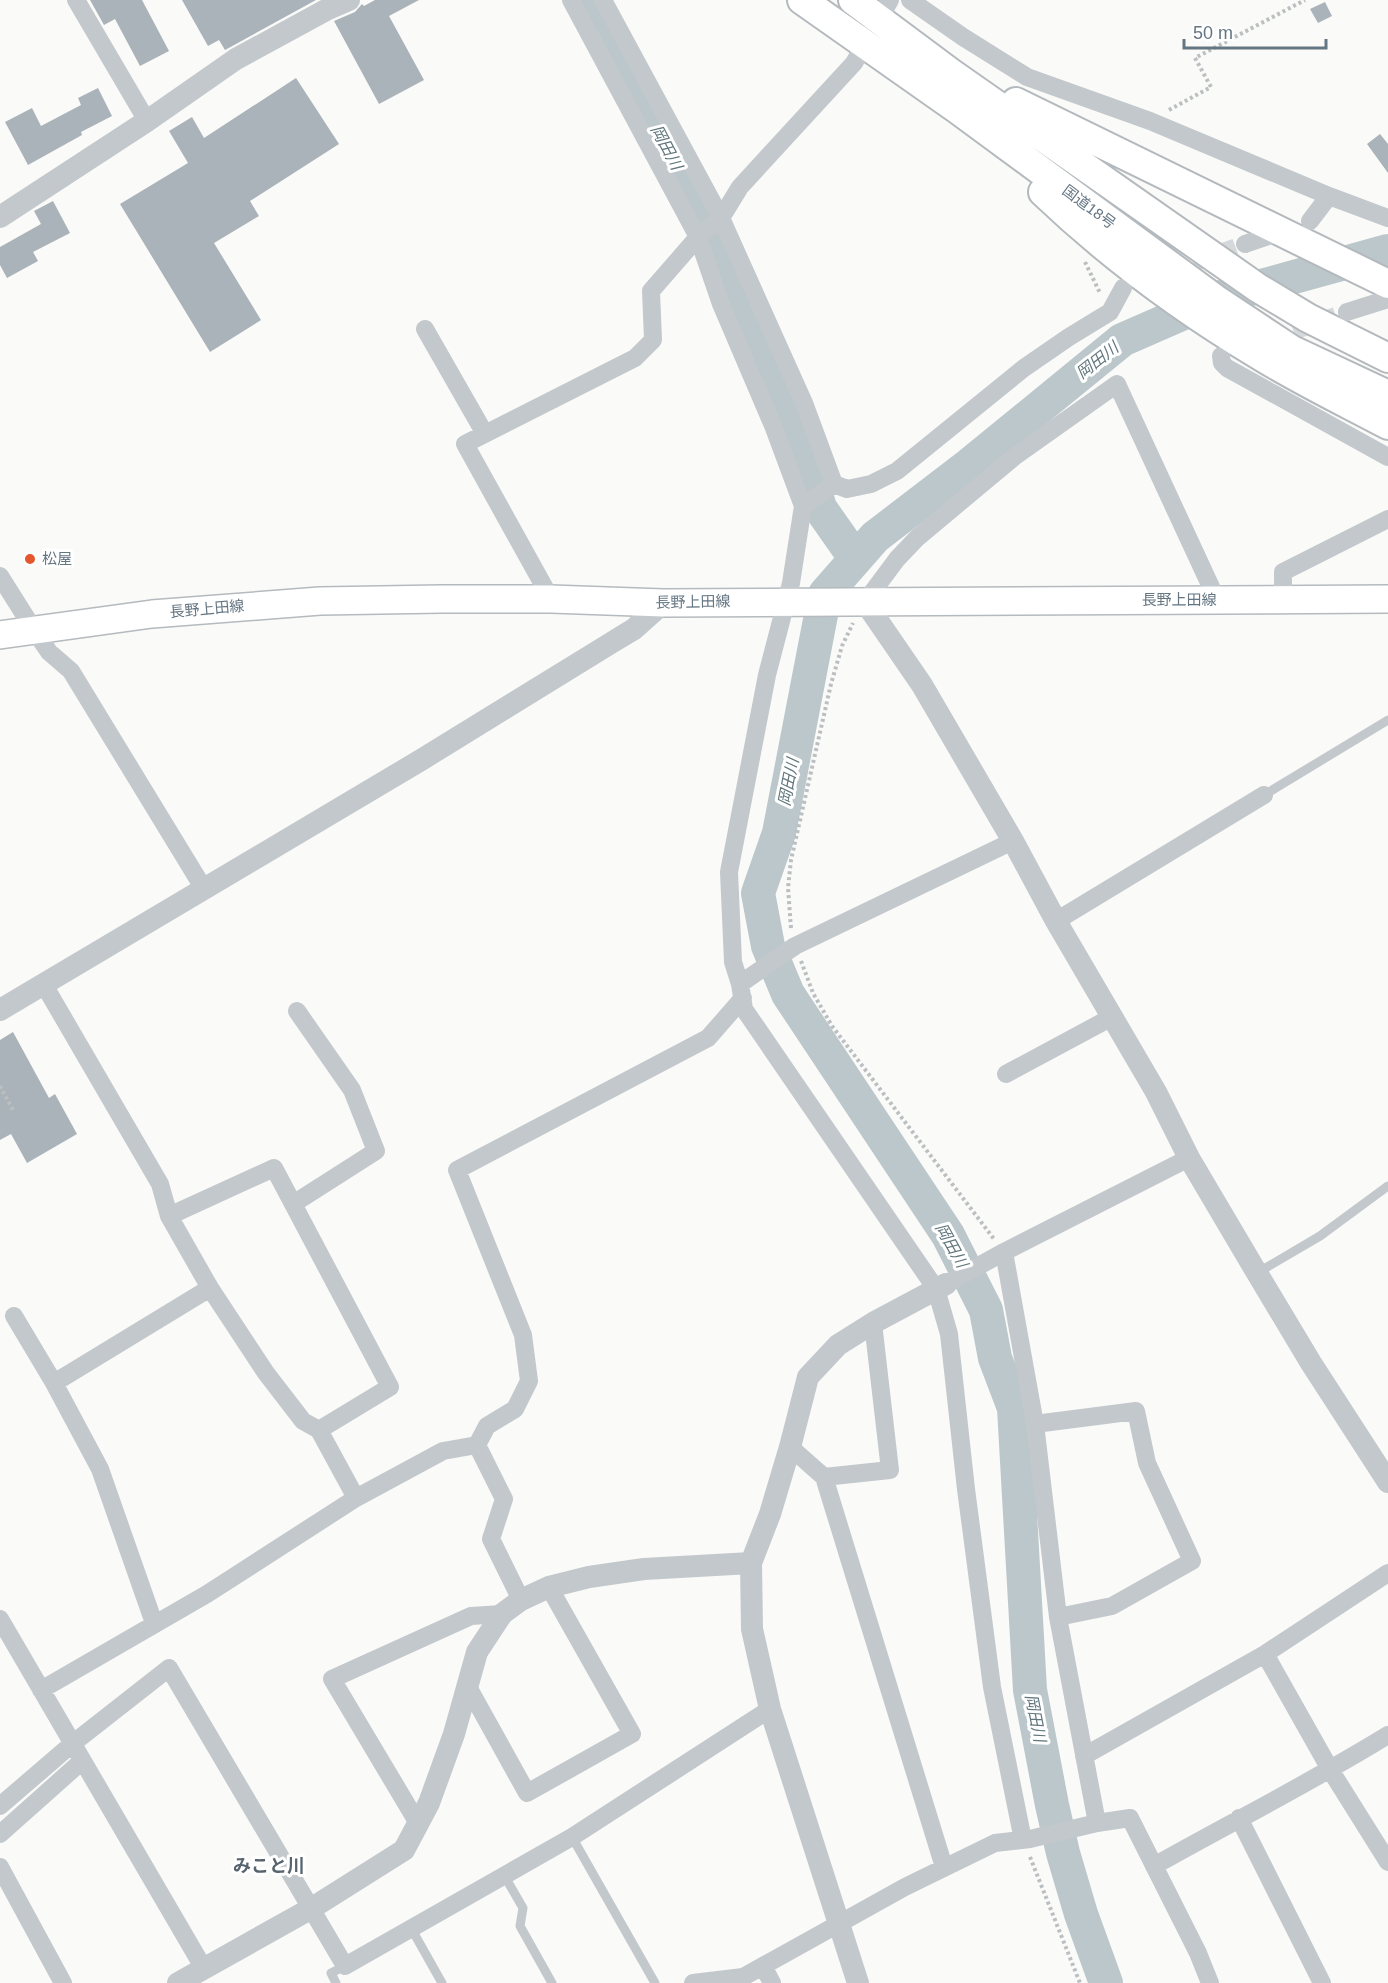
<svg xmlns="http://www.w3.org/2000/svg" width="1388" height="1983" viewBox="0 0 1388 1983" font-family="Arial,'Noto Sans JP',sans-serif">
	<rect width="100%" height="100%" fill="#fafaf8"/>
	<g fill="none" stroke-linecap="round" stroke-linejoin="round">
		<path stroke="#bbc7cb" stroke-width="34" d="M589 0 718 245 782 387 805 456 820 508 855 558
			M1106 1983 1081 1914 1063 1853 1052 1805 1030 1690 1014 1408 995 1358 986 1310 948 1235 788 994 768 946 758 893 779 833 825 594 875 537 969 465 1122 340 1218 298 1388 251"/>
	</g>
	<path fill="#aab3b9" d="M90 0H142L169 51 140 66 115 19 104 25Z
		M182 0H316L225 50 219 40 208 46Z
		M375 0H419L389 16 424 80 379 104 334 21 355 12 362 4 364 6Z
		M1325 2 1332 16 1318 23 1310 9Z
		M296 78 339 144 250 201 259 216 214 243 261 320 210 352 120 204 188 163 169 131 192 117 204 138Z
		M98 88 112 116 81 132 82 135 28 165 5 122 32 108 41 126 81 105 78 98Z
		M1380 134 1388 144V173L1367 144Z
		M53 201 70 233 33 252 38 261 7 278 0 265V247L41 224 34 211Z
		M13 1032 49 1098 55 1094 77 1134 27 1163 11 1134 0 1140V1040Z"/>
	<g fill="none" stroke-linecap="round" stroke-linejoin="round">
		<path stroke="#d5d9db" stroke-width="18" stroke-dasharray="18 9" stroke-linecap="butt" d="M1168 272 1245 244
			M1268 340 1347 312"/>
		<g stroke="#b5babe" stroke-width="30">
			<path id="primary" d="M0 635 152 614 320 601 441 599H551L663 603 1388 599"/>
		</g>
		<g stroke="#b4b9bd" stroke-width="32">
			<path id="trunk" d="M802 0 957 109 1218 301 1292 350 1388 395
				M853 0 951 73 1258 288 1308 318 1388 358
				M1016 102 1388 284
				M1043 192C1108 254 1182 309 1259 355 1301 381 1345 402 1388 425"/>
		</g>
		<path stroke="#bbbfc2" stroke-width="4" stroke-dasharray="3 3" stroke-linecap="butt" d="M1169 110 1211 87 1195 58 1305 0
			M1085 262 1100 293
			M791 928 788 888 791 860 831 684 842 646 853 623
			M801 961 813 993 832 1026 994 1239
			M0 1086 13 1110
			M1030 1857 1080 1983"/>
		<path stroke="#c3c8cc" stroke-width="9" d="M1264 795 1388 720
			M1257 1273 1320 1236 1388 1186
			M572 1837 655 1983
			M504 1875 523 1908 520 1926 552 1983
			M411 1928 442 1983
			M336 1983 331 1973 345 1966"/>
		<path stroke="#c3c8cc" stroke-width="18" d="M76 0 147 121
			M571 0 698 237 721 304 774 428 803 506 791 583 767 675 729 872 733 962 740 984 744 1009 936 1289 949 1334 966 1489 992 1687 1023 1840
			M603 0 721 218 804 403 834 484
			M910 0 963 37 1027 77 1150 121 1329 196 1388 218
			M1310 221 1329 196
			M1245 244 1274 234
			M1347 312 1388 299
			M425 329 485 434
			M1221 356 1222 363 1227 368 1388 457
			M803 506 834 484 847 489 871 484 897 471 1024 368 1069 337 1110 312 1123 288
			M0 576 34 630 49 652 71 671 204 889
			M551 599 465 444 635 358 653 340 651 291 698 237 721 218 740 187 854 63 890 0
			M1283 599V572L1388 519
			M865 602 897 559 917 538 1014 457 1117 384 1217 600
			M1056 921 1264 795
			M740 984 795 946 1013 841
			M1006 1074 1112 1017
			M293 1204 376 1151 352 1090 297 1011
			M169 1216 274 1168 390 1387 319 1430
			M1004 1252 1035 1424 1058 1617 1097 1823
			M946 1284 1004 1252 1189 1158
			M14 1316 54 1383
			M1035 1424 1136 1411 1147 1463 1192 1561 1112 1606 1058 1617
			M477 1445 487 1426 515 1409 529 1381 523 1335 457 1170 708 1038 743 998
			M477 1445 504 1499 491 1539 521 1600
			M790 1447 824 1477 944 1867
			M824 1477 890 1470 873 1323
			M356 1498 443 1451 477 1445
			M0 1619 203 1967
			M154 1623 100 1469 54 1383 210 1288
			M1265 1654 1331 1771 1388 1862
			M467 1685 527 1793 632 1734 549 1587
			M41 1690 207 1594 356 1498 319 1430 303 1421 266 1373 210 1288 169 1216 160 1184 43 983
			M1084 1756 1265 1654 1388 1573
			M0 1806 72 1744 169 1668 345 1966 572 1837 770 1709
			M1239 1818 1322 1983
			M419 1825 332 1679 471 1616 502 1614
			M0 1834 82 1761
			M1154 1866C1232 1822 1312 1782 1388 1735
			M0 1867 63 1983
			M763 1966 772 1983
			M693 1983 743 1977 905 1887 995 1843 1030 1839 1097 1823 1130 1818 1198 1953 1210 1983"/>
		<path stroke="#c3c8cc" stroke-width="22" d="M0 217 147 121 236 59 326 10 349 0
			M865 602 922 685 1013 841 1056 921 1156 1092 1189 1158 1257 1273 1311 1363 1388 1482
			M0 1010 421 760 611 643 634 629 663 603
			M178 1983 312 1908 404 1850 429 1803 454 1734 477 1652 502 1614 521 1600 549 1587 589 1577 644 1569 751 1563
			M858 1983 770 1709 752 1629 751 1563 770 1514 790 1447 808 1377 838 1345 873 1323 946 1284"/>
		<use href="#primary" stroke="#fff" stroke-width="27"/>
		<use href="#trunk" stroke="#fff" stroke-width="28"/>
	</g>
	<circle fill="#e4572e" stroke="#fff" stroke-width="2" cx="30" cy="559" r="6"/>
	<g text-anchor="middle" stroke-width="6" stroke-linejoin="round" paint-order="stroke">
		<g font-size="15" fill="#657683" stroke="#fff">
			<text transform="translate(1089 207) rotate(37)" y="5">国道18号</text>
			<text x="1179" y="605">長野上田線</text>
			<text transform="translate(693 602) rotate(-1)" y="5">長野上田線</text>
			<text transform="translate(207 609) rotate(-5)" y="5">長野上田線</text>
		</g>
		<g font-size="15" fill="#657683" stroke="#fff" text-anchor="start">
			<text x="42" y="564">松屋</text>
		</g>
		<g font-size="16" font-style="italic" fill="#60757c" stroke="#fff">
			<text transform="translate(667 147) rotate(62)" y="6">岡田川</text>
			<text transform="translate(1097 360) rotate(-38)" y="6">岡田川</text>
			<text transform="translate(788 782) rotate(-79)" y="6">岡田川</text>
			<text transform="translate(952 1245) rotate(61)" y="6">岡田川</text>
			<text transform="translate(1036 1718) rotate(79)" y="6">岡田川</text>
		</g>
		<g font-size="18" font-weight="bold" fill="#57646e" stroke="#fff">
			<text x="269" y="1872">みこと川</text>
		</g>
	</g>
	<path d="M1184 39v9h142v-9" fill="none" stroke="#657683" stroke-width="3"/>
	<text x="1193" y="39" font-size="18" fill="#657683" stroke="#ffffff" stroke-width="4.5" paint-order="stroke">50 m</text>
</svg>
